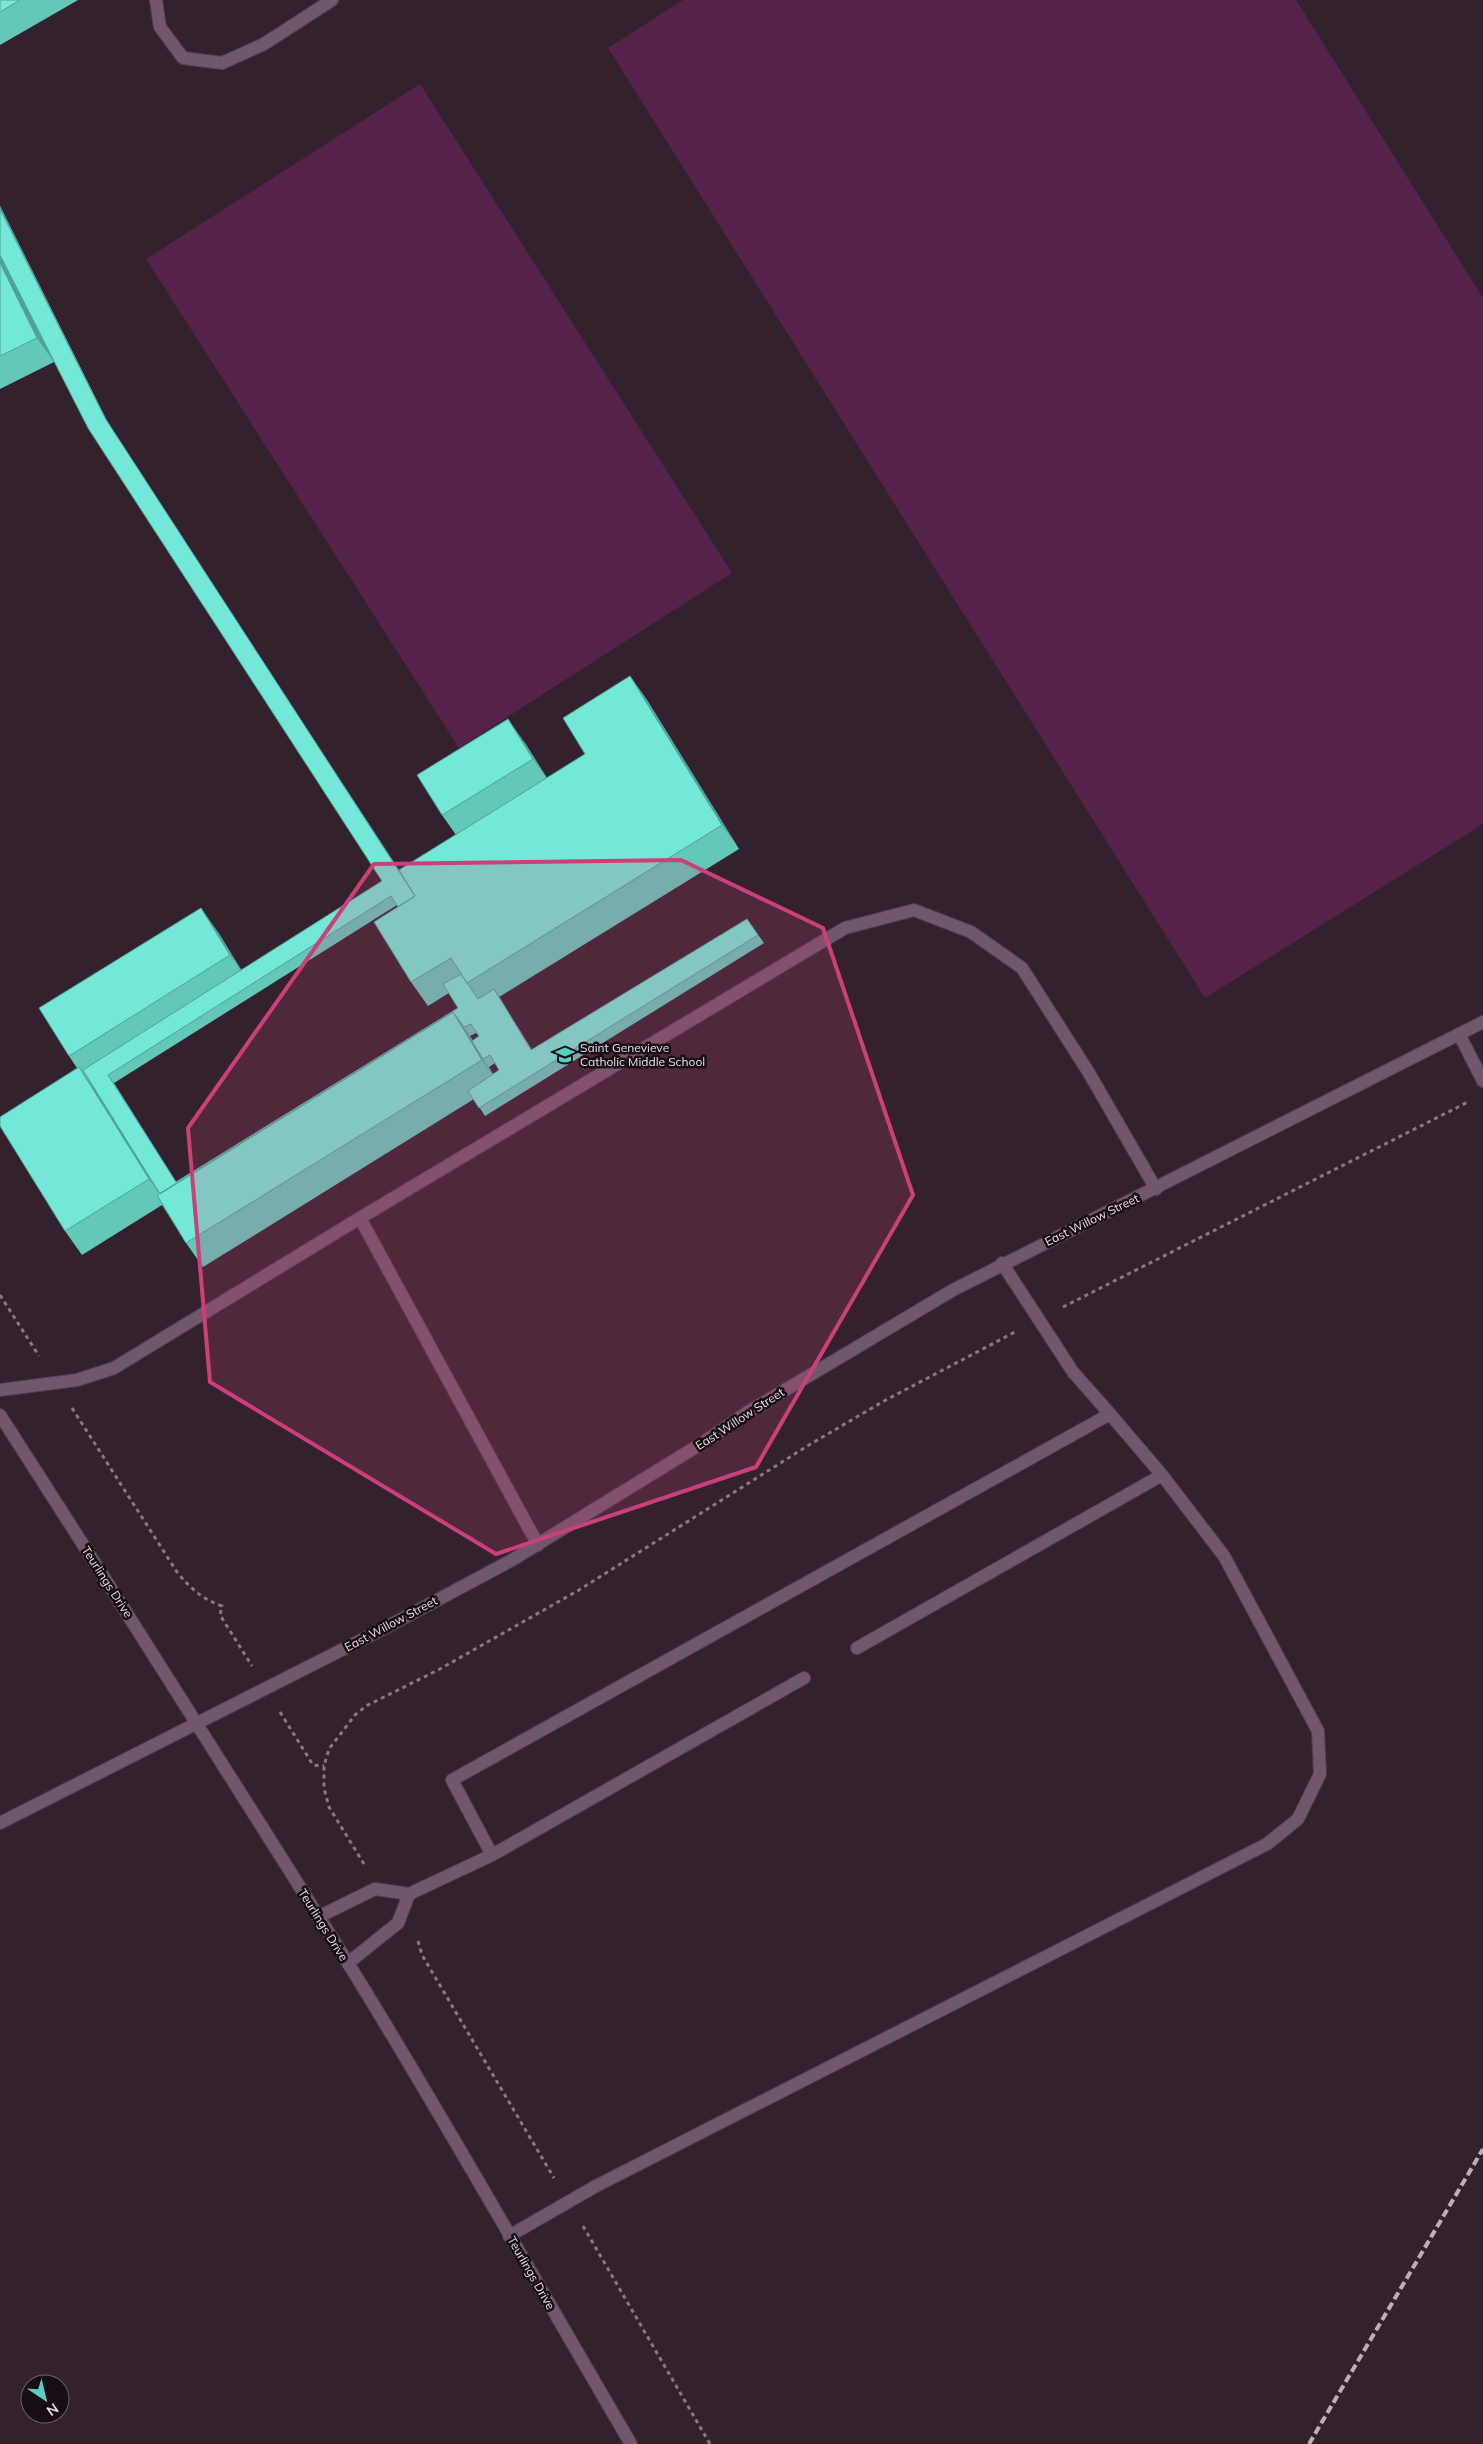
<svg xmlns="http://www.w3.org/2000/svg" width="1483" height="2444" viewBox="0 0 1483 2444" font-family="Mulish,sans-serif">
	<rect width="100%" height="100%" fill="#33222e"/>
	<path fill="#55224b" d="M683 0H1296L1483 298V824L1205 998 608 48Z
		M420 84 732 573 459 748 146 259Z"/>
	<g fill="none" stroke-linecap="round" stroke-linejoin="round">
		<g stroke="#50404c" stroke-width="14">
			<path id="service" d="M156 0 160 27 183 58 222 63 264 44 332 0
				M1459 1034 1483 1081
				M360 1218 538 1545
				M0 1390 77 1380 114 1368 360 1218 845 928 914 910 971 932 1022 968 1089 1073 1156 1189
				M857 1648 1162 1475 1110 1414
				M492 1855 804 1678
				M409 1894 492 1855 452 1780 1110 1414 1073 1372 1002 1263
				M318 1917 375 1889 409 1894 398 1923 348 1963
				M509 2236 596 2186 1267 1844 1298 1819 1320 1774 1318 1731 1224 1556 1162 1475"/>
		</g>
		<g stroke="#50404c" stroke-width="14">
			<path id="tertiary" d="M0 1415C117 1597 233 1779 348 1963 446 2121 537 2284 631 2444
				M0 1823 385 1628 512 1560 704 1442 748 1412 953 1290 1483 1022"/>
		</g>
		<path stroke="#877983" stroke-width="3" stroke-dasharray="4 4" stroke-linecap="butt" d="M0 1295 39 1356
			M1063 1307 1468 1102
			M72 1408 177 1572C190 1588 202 1599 222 1606L220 1615 252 1666
			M280 1712 313 1765 324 1766
			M364 1864 329 1807 324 1788V1766L329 1749 355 1715 366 1706 440 1669 579 1590 809 1445 884 1401 1015 1332
			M418 1941 422 1955 554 2178
			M583 2226 710 2444"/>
		<use href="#service" stroke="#72566b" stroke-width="12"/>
		<use href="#tertiary" stroke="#72566b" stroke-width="12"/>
		<path stroke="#bbafb8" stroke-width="4" stroke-dasharray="8 4" stroke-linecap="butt" d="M1309 2444 1483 2149"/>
	</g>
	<path fill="#63c8ba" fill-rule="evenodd" d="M0 0H78L0 45Z
		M0 206 110 427 399 870 456 835 442 815 525 743 547 778 585 754 630 676 647 700 739 849 499 997 532 1050 747 919 764 943 485 1116 474 1099 203 1267 186 1243 162 1205 82 1255 65 1231 77 1068 69 1056 218 932 241 970 382 881 54 362 0 389ZM397 905 398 907 411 982 428 1006 449 993 458 1008 176 1182 114 1083ZM476 1033 479 1036 473 1041 470 1036ZM495 1063 499 1070 493 1074 489 1067Z"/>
	<path fill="#50a297" d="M0 206 110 427 105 418 0 209Z
		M0 253 54 362 37 338 0 263Z
		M630 676 647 700 739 849 722 825Z
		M508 719 525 743 550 783 533 759Z
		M201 908 218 932 247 979 230 955Z
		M494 989 500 998 537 1059 531 1050Z
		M453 1012 470 1036 483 1059 499 1084 482 1060Z
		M79 1067 96 1091 166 1203 149 1179Z
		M108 1075 114 1083 182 1191 176 1182Z"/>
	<path fill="#73e8d8" stroke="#50a297" d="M0 0H20L0 12Z
		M0 209 105 418 415 896 398 907 391 896 108 1075 176 1182 458 1008 443 984 461 974 478 999 494 989 531 1050 747 919 758 935 479 1108 468 1091 499 1070 490 1055 483 1059 472 1041 479 1036 471 1024 464 1027 453 1012 160 1194 83 1070 382 881 88 428 0 255Z
		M0 263 37 338 0 356Z
		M630 676 722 825 467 983 451 958 411 982 374 922 415 896 399 870 585 754 563 718Z
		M508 719 533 759 442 815 417 775Z
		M201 908 230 955 69 1056 39 1008Z
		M453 1012 482 1060 186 1243 157 1195Z
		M79 1067 149 1179 65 1231 0 1126V1117Z"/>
	<path fill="#ca4077" fill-opacity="0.2" stroke="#ca4077" stroke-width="4" stroke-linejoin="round" d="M681 860 823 928 913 1195 756 1467 496 1554 210 1382 188 1128 374 864Z"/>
	<defs>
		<g id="school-bare" transform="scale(1.5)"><path d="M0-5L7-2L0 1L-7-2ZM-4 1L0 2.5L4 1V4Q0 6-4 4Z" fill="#59cebf" stroke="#160e14" stroke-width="2.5" paint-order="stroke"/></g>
	</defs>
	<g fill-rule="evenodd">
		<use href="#school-bare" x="565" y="1055"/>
	</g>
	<g text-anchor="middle" stroke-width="5" stroke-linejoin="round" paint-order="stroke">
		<g font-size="12" fill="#eadfe7" stroke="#160e14" text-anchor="start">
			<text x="580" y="1052">Saint Genevieve<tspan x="580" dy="14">Catholic Middle School</tspan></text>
		</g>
		<g font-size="12" fill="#eadfe7" stroke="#160e14">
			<text transform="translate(1092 1220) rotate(-26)" y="4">East Willow Street</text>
			<text transform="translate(740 1419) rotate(-33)" y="4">East Willow Street</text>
			<text transform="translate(107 1582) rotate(57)" y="4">Teurlings Drive</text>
			<text transform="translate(391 1624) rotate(-28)" y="4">East Willow Street</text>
			<text transform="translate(323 1925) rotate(58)" y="4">Teurlings Drive</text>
			<text transform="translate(531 2273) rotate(60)" y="4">Teurlings Drive</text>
		</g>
	</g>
	<g transform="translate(45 2399) rotate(145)"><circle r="24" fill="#160e14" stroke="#6b6268"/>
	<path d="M0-4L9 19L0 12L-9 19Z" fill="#59cebf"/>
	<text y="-8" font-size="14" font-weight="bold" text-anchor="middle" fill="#eadfe7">N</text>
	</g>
</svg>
